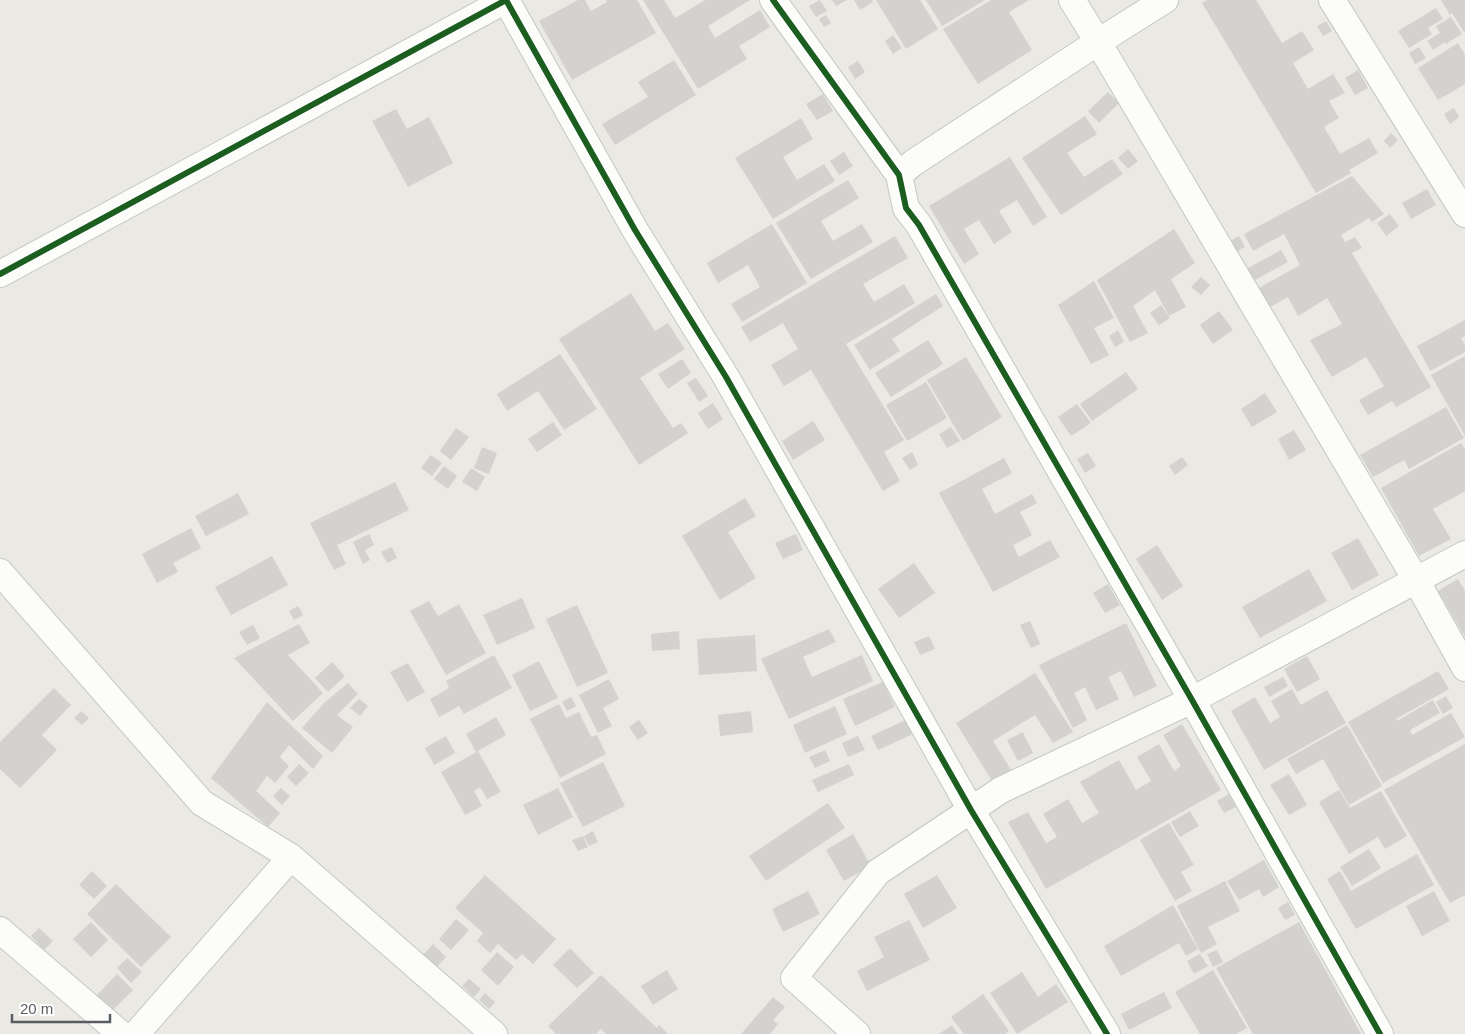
<svg xmlns="http://www.w3.org/2000/svg" width="1465" height="1034" viewBox="0 0 1465 1034" font-family="Arial,sans-serif">
	<rect width="100%" height="100%" fill="#eae9e3"/>
	<path fill="#d3d2ce" d="M578 0H585L591 11 607 2 606 0H637L656 33 572 80 539 21Z
		M643 0H664L675 18 705 0H750L708 26 715 38 760 10 770 27 739 46 747 59 698 89Z
		M820 0 827 11 816 17 809 6Z
		M832 0H847L836 6Z
		M854 0H872L873 2 860 10Z
		M876 0H920L938 29 906 49Z
		M926 0H985L942 26Z
		M991 0H1029L1009 12 1032 50 978 84 943 29Z
		M1207 0H1256L1282 43 1302 31 1314 50 1293 63 1308 89 1333 74 1345 93 1329 101 1339 118 1324 127 1340 154 1369 138 1378 153 1349 170 1351 173 1316 193 1202 3Z
		M1441 0H1465V32H1464L1452 13 1450 15Z
		M1436 8 1443 19 1428 28 1432 34 1409 48 1398 31Z
		M826 15 831 23 824 27 819 19Z
		M1451 17 1462 34 1446 44 1445 42 1433 50 1427 41 1440 33 1436 26Z
		M1326 21 1332 31 1323 36 1317 26Z
		M893 35 902 48 893 54 885 41Z
		M1458 43 1465 55V84L1438 100 1418 68Z
		M1419 47 1426 58 1415 64 1409 53Z
		M674 60 696 95 615 145 602 124 648 97 638 82Z
		M858 61 865 72 855 79 848 67Z
		M1358 70 1368 88 1355 95 1345 78Z
		M1108 92 1119 103 1099 123 1088 111Z
		M823 94 833 111 817 120 806 104Z
		M1454 108 1459 117 1450 124 1444 114Z
		M396 109 407 129 429 117 453 163 408 187 372 121Z
		M1085 116 1097 134 1067 153 1084 177 1112 159 1123 174 1061 215 1022 158Z
		M801 118 813 139 783 157 797 180 824 164 835 181 773 219 735 158Z
		M1391 133 1398 140 1390 148 1384 141Z
		M1128 149 1138 161 1128 169 1118 158Z
		M844 152 853 166 839 175 830 161Z
		M1010 157 1047 217 1033 226 1017 200 999 211 1012 232 994 244 979 220 964 229 979 254 964 264 929 206Z
		M1352 176 1384 214 1372 222 1369 218 1341 235 1345 242 1355 237 1362 248 1352 253 1431 387 1396 407 1392 401 1368 415 1359 400 1384 386 1366 357 1332 377 1310 340 1342 324 1327 298 1298 316 1288 297 1265 310 1255 290 1300 265 1284 234 1253 251 1244 234Z
		M848 180 859 198 821 221 833 241 862 224 873 242 811 279 776 223Z
		M1427 189 1436 205 1411 219 1402 203Z
		M1390 214 1399 226 1386 236 1377 223Z
		M772 224 807 283 742 322 731 304 760 287 748 265 718 283 707 263Z
		M1174 229 1195 263 1171 279 1186 307 1169 316 1155 290 1133 306 1148 333 1130 342 1097 280Z
		M895 236 908 258 863 284 874 302 904 284 915 303 846 344 904 440 884 452 900 481 883 491 811 370 784 386 771 365 798 349 783 323 750 342 741 327Z
		M1239 236 1245 247 1234 253 1228 242Z
		M1281 250 1288 262 1253 281 1246 269Z
		M1201 277 1210 285 1201 295 1191 287Z
		M1094 281 1114 318 1094 328 1109 355 1091 364 1058 305Z
		M631 293 655 331 668 323 685 349 640 378 673 428 681 423 688 433 639 465 559 339Z
		M936 294 943 306 892 339 900 351 870 370 854 345Z
		M1161 305 1170 318 1159 325 1150 313Z
		M1219 311 1233 330 1213 344 1200 325Z
		M1465 320V336L1461 338 1465 346V352L1430 371 1417 346Z
		M1118 330 1124 342 1115 347 1109 336Z
		M928 340 943 364 891 397 875 373Z
		M560 354 597 409 564 430 538 391 507 411 497 394Z
		M1465 356V436L1431 375Z
		M966 357 1002 417 963 441 927 380Z
		M682 359 691 373 668 389 658 374Z
		M1126 372 1138 389 1092 421 1080 404Z
		M696 378 708 396 699 402 687 383Z
		M926 382 947 418 907 441 886 405Z
		M1265 393 1277 412 1252 427 1241 409Z
		M713 403 723 419 708 429 698 413Z
		M1077 404 1091 423 1071 436 1058 417Z
		M1446 407 1464 438 1409 469 1404 460 1373 477 1360 455Z
		M813 421 825 440 793 460 782 441Z
		M553 422 562 435 537 452 528 439Z
		M951 427 960 441 947 448 939 434Z
		M456 428 469 437 451 460 440 451Z
		M1294 430 1306 450 1289 460 1278 439Z
		M1461 443 1465 449V491L1433 509 1451 539 1419 556 1381 488Z
		M482 447 497 453 489 474 474 468Z
		M912 452 918 465 910 470 902 458Z
		M1088 453 1096 466 1085 473 1077 459Z
		M431 455 442 463 432 476 421 468Z
		M1182 457 1188 465 1175 475 1169 466Z
		M1004 458 1012 473 982 489 995 514 1032 494 1037 503 1020 512 1032 535 1013 545 1019 557 1050 540 1060 557 993 592 939 493Z
		M444 466 457 476 448 489 434 479Z
		M471 468 485 477 477 491 462 482Z
		M395 482 409 510 337 545 346 564 334 570 310 523Z
		M238 493 249 514 206 536 195 516Z
		M745 498 756 516 728 532 756 578 720 600 682 536Z
		M191 528 201 548 173 563 178 572 157 583 142 554Z
		M369 534 374 545 365 550 370 560 363 564 353 542Z
		M796 534 803 550 783 559 775 543Z
		M1358 538 1379 575 1352 590 1331 553Z
		M1157 545 1183 586 1162 600 1136 559Z
		M392 547 397 558 387 563 381 552Z
		M272 556 288 585 231 615 215 587Z
		M914 563 935 593 899 618 878 589Z
		M1309 569 1327 601 1260 638 1242 607Z
		M1458 579 1465 591V637L1438 591Z
		M1108 584 1120 605 1105 613 1093 593Z
		M522 598 535 628 497 645 483 615Z
		M429 601 438 616 459 604 486 653 446 675 410 611Z
		M577 605 608 673 577 687 546 619Z
		M298 606 303 615 294 620 289 611Z
		M1030 621 1040 644 1031 648 1020 625Z
		M1126 623 1157 686 1134 697 1121 671 1108 677 1119 699 1096 710 1085 687 1074 693 1087 720 1073 728 1039 665Z
		M299 624 310 643 288 655 323 693 293 721 234 658Z
		M253 625 260 638 247 645 239 632Z
		M829 629 836 642 803 657 812 677 862 655 873 681 789 719 761 659Z
		M679 631 680 649 652 651 651 634Z
		M755 635 757 671 699 675 697 639Z
		M929 636 935 649 920 655 914 642Z
		M494 655 512 688 464 714 459 706 439 717 430 699 449 688 446 681Z
		M1307 656 1320 679 1297 692 1284 669Z
		M539 661 558 698 530 711 512 675Z
		M332 662 345 676 328 692 315 678Z
		M408 663 425 692 407 702 390 672Z
		M1438 671 1449 689 1396 719 1397 721 1433 700 1440 713 1410 730 1412 735 1451 713 1465 737 1383 783 1348 722Z
		M1035 673 1073 732 1053 743 1035 715 993 741 1013 773 994 784 956 723Z
		M1283 677 1288 686 1269 697 1264 687Z
		M609 679 619 699 603 708 612 726 598 733 579 695Z
		M883 682 895 707 855 726 843 699Z
		M348 683 358 694 337 715 353 727 332 753 302 728 324 703Z
		M54 688 71 705 42 735 57 750 20 788 0 769V742Z
		M1292 689 1301 705 1327 690 1346 723 1264 770 1231 711 1255 697 1270 723 1280 717 1271 701Z
		M1446 696 1453 708 1443 714 1436 702Z
		M571 697 576 706 567 711 562 702Z
		M359 699 368 706 360 716 350 708Z
		M267 702 323 756 313 769 289 745 280 757 289 766 275 783 267 776 256 791 280 813 268 827 211 778Z
		M559 704 566 718 579 712 591 737 597 735 606 754 560 778 530 719Z
		M835 706 847 734 805 753 793 725Z
		M81 711 89 718 82 725 74 718Z
		M751 711 753 732 720 736 718 715Z
		M496 717 506 735 476 752 466 734Z
		M908 719 915 733 878 750 871 736Z
		M639 720 648 733 638 740 629 727Z
		M1182 724 1221 790 1046 889 1008 822 1028 812 1046 843 1057 837 1043 814 1068 799 1082 823 1099 813 1080 782 1119 760 1136 790 1151 781 1137 757 1159 744 1174 771 1181 766 1163 735Z
		M1347 725 1382 786 1349 805 1323 759 1296 774 1287 759Z
		M1023 732 1033 753 1018 761 1007 740Z
		M446 736 455 753 434 765 425 748Z
		M858 736 865 750 848 757 842 743Z
		M1465 744V895L1450 903 1384 790Z
		M825 750 830 761 815 768 809 757Z
		M478 751 501 792 487 799 480 787 474 791 482 806 465 815 441 772Z
		M603 762 625 806 583 827 560 783Z
		M299 764 309 773 296 786 287 777Z
		M849 764 854 775 818 792 812 780Z
		M1289 774 1307 805 1289 815 1270 785Z
		M281 788 290 796 282 805 273 796Z
		M558 788 573 817 538 835 523 805Z
		M1339 790 1350 808 1381 791 1407 836 1385 849 1378 837 1349 854 1319 802Z
		M1229 794 1236 807 1224 813 1217 801Z
		M828 803 845 828 766 881 749 856Z
		M1190 811 1199 826 1180 837 1171 822Z
		M1169 823 1194 865 1181 872 1192 891 1175 901 1140 840Z
		M593 831 598 842 589 846 584 836Z
		M853 834 871 866 844 881 826 850Z
		M583 836 588 847 578 851 572 840Z
		M1369 849 1381 868 1352 886 1340 867Z
		M1417 854 1434 885 1356 929 1327 879 1340 871 1351 891Z
		M1264 860 1279 887 1263 897 1259 889 1239 900 1227 881Z
		M92 871 107 886 94 899 79 885Z
		M485 875 556 939 533 964 522 954 516 960 498 944 490 953 477 941 483 933 455 908Z
		M937 875 957 908 923 928 904 894Z
		M1225 881 1240 911 1208 927 1217 944 1201 953 1177 906Z
		M116 884 171 937 141 967 87 914Z
		M808 891 820 914 783 932 772 909Z
		M1434 891 1450 921 1422 936 1406 906Z
		M1288 902 1295 915 1285 920 1278 908Z
		M1173 905 1198 949 1186 956 1179 943 1121 976 1104 946Z
		M456 919 469 930 451 950 439 939Z
		M909 920 930 960 867 991 857 971 884 957 874 937Z
		M91 922 108 940 91 957 73 939Z
		M1299 922 1361 1034H1253L1216 968Z
		M39 928 53 941 44 950 31 936Z
		M433 944 446 957 437 967 423 955Z
		M570 948 594 973 577 988 553 965Z
		M1217 950 1223 962 1213 967 1207 954Z
		M497 952 514 967 498 986 481 970Z
		M1200 954 1208 966 1194 974 1187 961Z
		M127 958 142 972 131 983 117 968Z
		M667 970 678 989 653 1005 641 986Z
		M1213 970 1247 1028 1236 1034H1200L1175 992Z
		M1022 972 1038 997 1056 984 1068 1002 1017 1034 990 993Z
		M117 974 133 990 111 1012 95 997Z
		M601 975 657 1028 659 1025 668 1034H606L601 1029 596 1034H556L548 1026Z
		M469 979 481 989 474 997 462 986Z
		M1164 992 1172 1008 1129 1030 1121 1014Z
		M485 993 495 1002 489 1009 479 1000Z
		M983 994 1009 1031 1005 1034H964L951 1017Z
		M773 997 785 1007 773 1020 778 1024 770 1034H741Z
		M952 1025 958 1034H939Z"/>
	<g fill="none" stroke-linecap="round" stroke-linejoin="round">
		<g stroke="#c6c6c4" stroke-width="28">
			<path id="minor" d="M773 0 899 175 906 208 919 225 1192 700 1380 1034
				M1072 0 1098 42 1416 580 1465 668
				M1332 0 1465 214
				M899 175 913 163 1098 42 1165 0
				M0 274 506 0 635 230 726 377 971 810 1107 1034
				M0 572 202 803 291 857 494 1034
				M0 930 121 1034
				M136 1034 291 857
				M857 1034 794 978 878 872 1001 790 1192 700 1465 554"/>
		</g>
		<use href="#minor" stroke="#fcfcfb" stroke-width="26"/>
		<g stroke="#fff" stroke-width="9">
			<path id="cycleway" d="M773 0 899 175 906 208 919 225 1192 700 1380 1034
				M0 274 506 0 635 230 726 377 971 810 1107 1034"/>
		</g>
		<use href="#cycleway" stroke="#1b5e20" stroke-width="6"/>
	</g>
	<path d="M12 1014v8h98v-8" fill="none" stroke="#595d62" stroke-width="2.5"/>
	<text x="20" y="1014" font-size="15" fill="#595d62" stroke="#ffffff" stroke-width="4" paint-order="stroke">20 m</text>
</svg>
